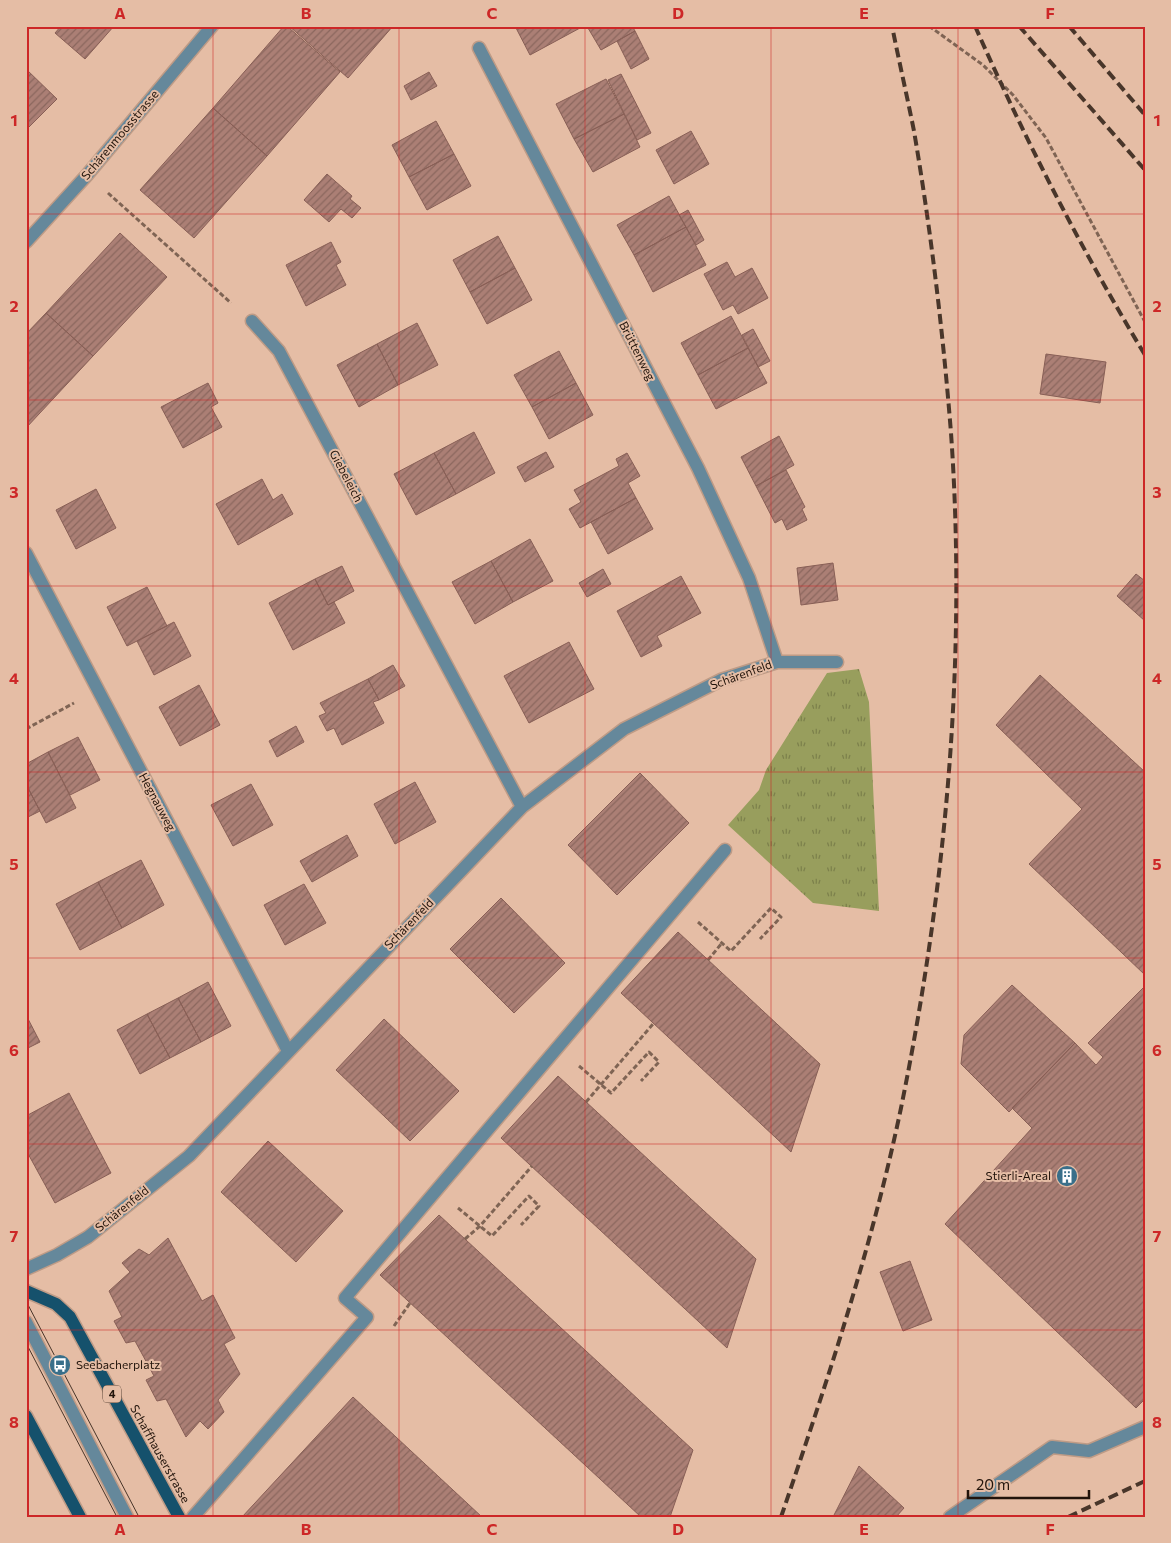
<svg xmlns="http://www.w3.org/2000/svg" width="1171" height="1543" viewBox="0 0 1171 1543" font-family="Commissioner,sans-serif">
	<defs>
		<pattern id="grass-tufts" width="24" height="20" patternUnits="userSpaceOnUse" patternTransform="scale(1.25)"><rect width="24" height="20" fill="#989e5d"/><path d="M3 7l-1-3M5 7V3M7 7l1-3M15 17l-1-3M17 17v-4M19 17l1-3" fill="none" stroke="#7c804b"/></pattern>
		<pattern id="building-hatch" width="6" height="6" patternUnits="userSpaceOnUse" patternTransform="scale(1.25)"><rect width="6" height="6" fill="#ab7f75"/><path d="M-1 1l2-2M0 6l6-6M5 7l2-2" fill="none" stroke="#8b675e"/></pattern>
	</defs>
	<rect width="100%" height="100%" fill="#e5bda5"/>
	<path fill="url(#grass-tufts)" d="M859 669 869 702 879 911 813 903 728 825 759 790 766 770 827 673Z"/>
	<path fill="url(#building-hatch)" stroke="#885f56" d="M61 26H114L85 59 55 33Z
		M284 26 288 27 340 72 267 156 213 108Z
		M289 26H393L348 78Z
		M515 26H580V28L530 55Z
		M592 26H632L635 31 601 50 588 28Z
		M635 31 649 59 631 69 617 41Z
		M26 69 57 99 26 130Z
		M429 72 437 86 411 100 404 86Z
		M621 74 651 133 637 140 608 80Z
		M606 79 624 114 574 139 556 104Z
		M213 108 267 156 194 238 140 190Z
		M624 114 640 147 593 172 574 139Z
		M436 121 454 154 409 177 392 145Z
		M691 131 709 164 674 184 656 150Z
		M454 154 471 186 427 210 409 177Z
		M327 174 352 196 350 199 361 208 352 218 341 209 329 222 304 200Z
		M669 196 686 227 634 255 617 225Z
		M688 210 704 240 696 245 679 215Z
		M686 227 706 265 653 292 634 255Z
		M120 233 167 277 93 356 46 313Z
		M498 236 515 268 470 292 453 260Z
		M331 242 341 262 336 265 346 285 306 306 286 265Z
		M727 262 735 277 752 268 768 298 738 314 733 305 723 310 704 274Z
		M515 268 532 300 487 324 470 292Z
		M46 313 93 356 26 428V334Z
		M731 316 748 348 698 375 681 343Z
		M417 323 438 365 398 385 377 344Z
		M753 329 770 361 758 367 742 335Z
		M377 344 398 385 359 407 337 365Z
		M748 348 767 383 716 409 698 375Z
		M559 351 576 383 532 407 514 375Z
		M1046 354 1106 362 1100 403 1040 394Z
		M208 383 218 403 211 407 222 427 183 448 161 407Z
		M576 383 593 415 549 439 532 407Z
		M474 432 495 473 456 494 434 453Z
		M779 436 794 465 756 486 741 457Z
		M546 452 554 467 525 482 517 467Z
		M434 453 456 494 416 515 394 474Z
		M627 453 640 476 628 483 636 498 580 528 569 509 581 502 574 490 619 466 616 459Z
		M786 470 805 507 802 509 807 520 787 530 782 519 775 523 756 486Z
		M262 479 273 500 282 494 293 514 238 545 216 504Z
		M96 489 116 528 76 549 56 510Z
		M636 498 653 529 608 554 591 522Z
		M530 539 553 581 513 602 491 561Z
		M491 561 513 602 475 624 452 582Z
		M833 563 838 600 801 605 797 568Z
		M342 566 354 591 328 605 315 579Z
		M603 569 611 584 587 597 579 583Z
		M1136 574 1145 581V621L1117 596Z
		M681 576 701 613 657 636 662 646 641 657 617 611Z
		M315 579 328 605 334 602 345 623 293 650 269 603Z
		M147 587 167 626 127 646 107 607Z
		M174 622 191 656 154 675 137 641Z
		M569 642 594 689 529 723 504 676Z
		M393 665 405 686 379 700 368 679Z
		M1040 675 1145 772V975L1029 864 1082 809 996 725Z
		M368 679 379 700 373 702 384 723 342 745 334 728 327 731 319 716 326 713 320 703Z
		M199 685 220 725 180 746 159 707Z
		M296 726 304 742 277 757 269 741Z
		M78 737 100 780 70 795 48 752Z
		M48 752 76 808 46 823 26 784V764Z
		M640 773 689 823 617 895 568 845Z
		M415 782 436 822 395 844 374 804Z
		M26 784 40 811 26 818Z
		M251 784 273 825 233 846 211 805Z
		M347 835 358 856 312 882 300 861Z
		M141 860 164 905 122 928 98 882Z
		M98 882 122 928 80 950 56 904Z
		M304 884 326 923 285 945 264 905Z
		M501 898 565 963 514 1013 450 949Z
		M678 932 820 1064 791 1152 621 993Z
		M208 982 231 1026 201 1042 178 998Z
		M1012 985 1075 1043 1009 1112 961 1064 964 1035Z
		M1145 986V1399L1136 1408 945 1224 1032 1128 1012 1108 1075 1043 1096 1065 1103 1057 1088 1043Z
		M178 998 201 1042 170 1058 147 1014Z
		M147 1014 170 1058 140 1074 117 1030Z
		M26 1015 40 1042 26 1049Z
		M384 1019 459 1091 410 1141 336 1070Z
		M558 1076 756 1259 727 1348 501 1138Z
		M69 1093 111 1173 55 1203 26 1150V1116Z
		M268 1141 343 1211 296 1262 221 1192Z
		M439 1215 693 1450 670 1517H641L380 1275Z
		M168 1238 202 1301 213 1295 235 1338 224 1344 240 1374 218 1400 224 1412 208 1429 200 1421 186 1437 166 1399 157 1401 146 1380 154 1376 135 1341 126 1343 114 1321 122 1317 109 1291 130 1272 122 1263 139 1249 149 1255Z
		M910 1261 932 1320 903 1331 880 1272Z
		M353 1397 482 1517H242Z
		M859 1466 904 1508 896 1517H833Z"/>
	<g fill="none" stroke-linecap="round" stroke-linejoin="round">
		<g stroke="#be9b86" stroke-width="15">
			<path id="service" d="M26 1322 127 1517
				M193 1517 367 1317 345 1298 725 850
				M950 1517 1052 1447 1089 1451 1145 1427"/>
		</g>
		<g stroke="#be9b86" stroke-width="15">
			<path id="minor" d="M479 48 698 468 749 578 777 662
				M26 242 87 175 212 26
				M252 321 279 351 522 807
				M26 553 288 1051
				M26 1269 57 1255 88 1237 189 1156 522 807 624 729 721 680 777 662H837"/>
		</g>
		<g stroke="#be9b86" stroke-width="15">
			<path id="primary" d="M26 1291 56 1304 70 1317 179 1517
				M26 1416 80 1517"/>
		</g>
		<path stroke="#7f6454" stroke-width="3" stroke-dasharray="5 2.5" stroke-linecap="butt" d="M929 26 983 65 1013 95 1046 138 1145 322
			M108 193 231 303
			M26 729 74 703
			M698 922 731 951 771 908 781 917 760 939
			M708 960 722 943
			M579 1066 611 1093 649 1052 659 1062 641 1081
			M586 1102 653 1024
			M458 1208 492 1236 529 1196 539 1206 521 1225
			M465 1239 480 1226 532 1166
			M394 1326 410 1303"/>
		<use href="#service" stroke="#65889b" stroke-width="12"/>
		<use href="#minor" stroke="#65889b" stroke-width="12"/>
		<use href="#primary" stroke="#15516c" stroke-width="12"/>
		<path stroke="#49362a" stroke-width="1" d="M26 1301 139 1517
			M26 1343 117 1517"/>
		<path stroke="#49362a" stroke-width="4" stroke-dasharray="10 5" stroke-linecap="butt" d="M975 26C1025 139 1081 249 1145 355
			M1019 26 1145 170
			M1069 26 1145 115
			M781 1517C827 1382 872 1247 901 1108 946 887 967 659 951 433 943 332 931 231 914 131 907 96 899 61 892 26
			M1068 1517 1145 1481"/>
	</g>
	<path fill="none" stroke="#cd2727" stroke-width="1" stroke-opacity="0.55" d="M213 26V1517M399 26V1517M585 26V1517M771 26V1517M958 26V1517M26 214H1145M26 400H1145M26 586H1145M26 772H1145M26 958H1145M26 1144H1145M26 1330H1145"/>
	<defs>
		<g id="building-disc" transform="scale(1.125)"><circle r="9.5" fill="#396f8a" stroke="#e5bda5"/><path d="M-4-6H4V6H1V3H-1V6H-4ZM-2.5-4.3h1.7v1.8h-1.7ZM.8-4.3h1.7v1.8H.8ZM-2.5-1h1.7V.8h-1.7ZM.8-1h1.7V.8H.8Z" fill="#fff"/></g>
		<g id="bus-disc" transform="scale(1.125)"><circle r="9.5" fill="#396f8a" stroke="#e5bda5"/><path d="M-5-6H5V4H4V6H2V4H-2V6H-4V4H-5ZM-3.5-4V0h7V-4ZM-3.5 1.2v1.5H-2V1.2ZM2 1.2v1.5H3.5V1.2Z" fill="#fff"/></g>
	</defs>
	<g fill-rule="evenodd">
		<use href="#building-disc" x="1067" y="1176"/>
		<use href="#bus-disc" x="60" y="1365"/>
	</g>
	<g text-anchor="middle" stroke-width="4" stroke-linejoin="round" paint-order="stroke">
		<rect fill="#e5bda5" stroke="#5c4739" stroke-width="1" x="103" y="1385.5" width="18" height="17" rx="4"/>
		<g font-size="11" font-weight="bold" fill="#22140b">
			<text x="112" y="1398">4</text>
		</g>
		<g font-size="12" fill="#22140b" stroke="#e5bda5">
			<text transform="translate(120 135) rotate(-50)" y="4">Schärenmoosstrasse</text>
			<text transform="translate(637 351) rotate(63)" y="4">Brüttenweg</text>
			<text transform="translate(346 476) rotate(62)" y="4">Giebeleich</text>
			<text transform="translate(741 675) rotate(-20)" y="4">Schärenfeld</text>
			<text transform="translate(157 802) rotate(62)" y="4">Hegnauweg</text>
			<text transform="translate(409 924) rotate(-46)" y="4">Schärenfeld</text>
			<text transform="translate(122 1209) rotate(-39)" y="4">Schärenfeld</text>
			<text transform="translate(160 1454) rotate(61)" y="4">Schaffhauserstrasse</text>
		</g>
		<g font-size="12" fill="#22140b" stroke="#e5bda5" text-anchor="end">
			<text x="1051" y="1180">Stierli-Areal</text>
			<text x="76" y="1369" text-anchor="start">Seebacherplatz</text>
		</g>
	</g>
	<rect width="1171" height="1543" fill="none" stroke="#e5bda5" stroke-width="55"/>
	<path d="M968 1490v8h121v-8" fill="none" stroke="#22140b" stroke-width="2.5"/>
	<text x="976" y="1490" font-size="15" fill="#22140b" stroke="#e5bda5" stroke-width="4" paint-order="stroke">20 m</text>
	<rect x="28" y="28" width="1116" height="1488" fill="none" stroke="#cd2727" stroke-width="2"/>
	<g font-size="16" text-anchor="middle" font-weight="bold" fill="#cd2727">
		<text x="120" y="19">A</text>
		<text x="306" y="19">B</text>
		<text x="492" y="19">C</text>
		<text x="678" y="19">D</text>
		<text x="864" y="19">E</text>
		<text x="1050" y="19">F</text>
		<text x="14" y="126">1</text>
		<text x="1157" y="126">1</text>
		<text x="14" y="312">2</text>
		<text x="1157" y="312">2</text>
		<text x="14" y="498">3</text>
		<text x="1157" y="498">3</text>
		<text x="14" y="684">4</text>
		<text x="1157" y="684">4</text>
		<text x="14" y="870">5</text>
		<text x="1157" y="870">5</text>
		<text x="14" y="1056">6</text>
		<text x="1157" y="1056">6</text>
		<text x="14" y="1242">7</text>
		<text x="1157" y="1242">7</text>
		<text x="14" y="1428">8</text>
		<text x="1157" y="1428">8</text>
		<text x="120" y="1535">A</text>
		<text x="306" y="1535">B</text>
		<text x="492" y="1535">C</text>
		<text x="678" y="1535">D</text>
		<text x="864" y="1535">E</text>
		<text x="1050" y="1535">F</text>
	</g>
</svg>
